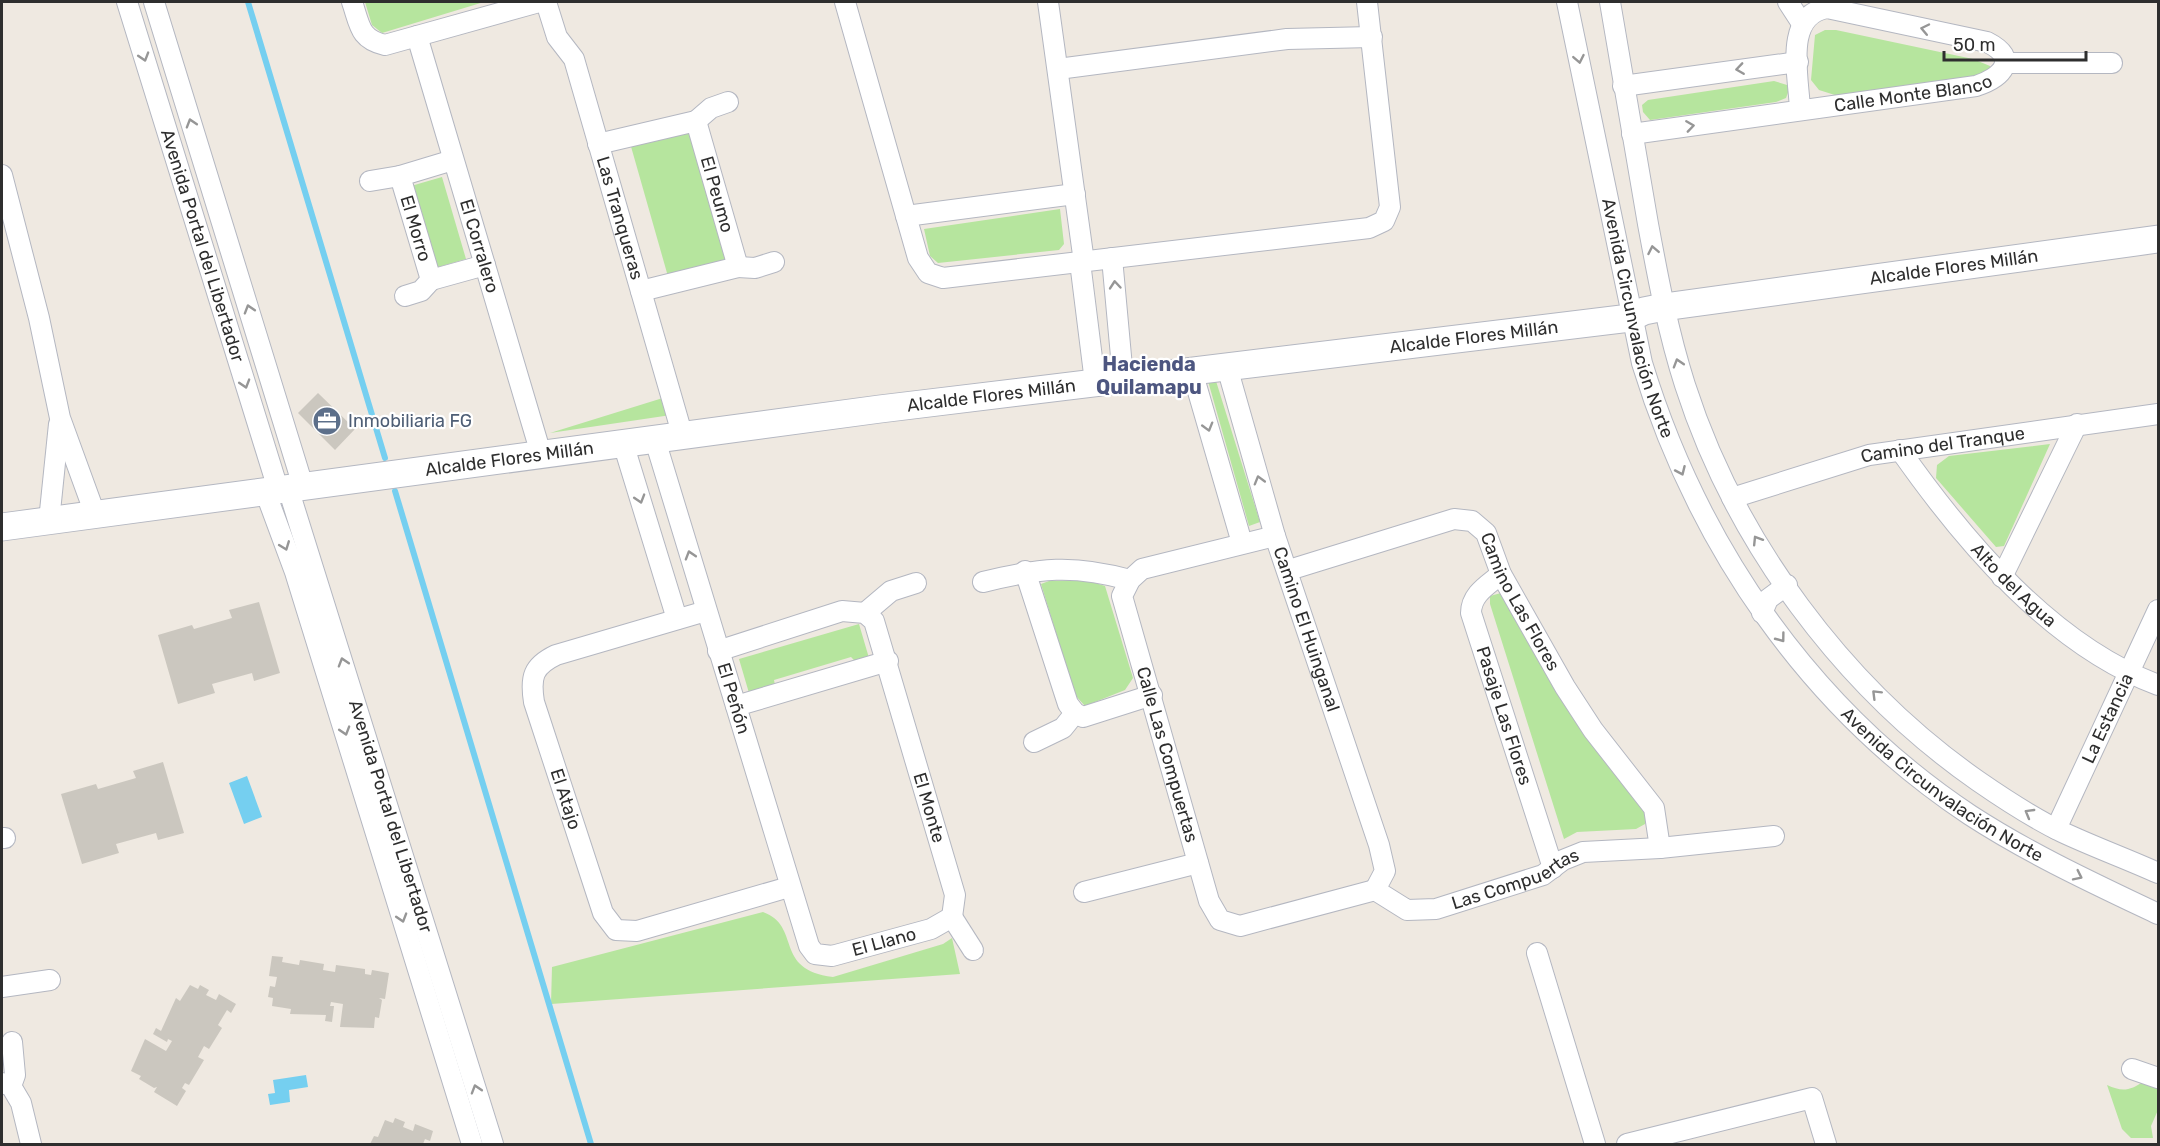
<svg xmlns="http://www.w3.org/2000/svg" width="2160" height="1146" viewBox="0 0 2160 1146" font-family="Rubik,sans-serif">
	<rect width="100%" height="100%" fill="#efe9e1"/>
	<path fill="#b6e59e" d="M365 2H484L382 33 372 25Z
		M1825 30H1836L1973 59 1990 66V73L1979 77 1838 96 1819 90 1811 80 1815 35Z
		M1774 81 1787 85 1789 90 1786 98 1776 102 1650 120 1643 112 1642 105 1648 100Z
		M693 126 732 263 669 280 630 143Z
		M442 177 466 259 435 268 411 186Z
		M1060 209 1064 244 1059 250 938 263 930 256 924 229Z
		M1208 381H1216L1260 522 1249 526Z
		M666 397 671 415 550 433Z
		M2050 444 2004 546 1996 547 1936 478 1937 465 1949 456Z
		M1086 580 1105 586 1133 678 1125 690 1085 706 1075 695 1041 584 1049 581Z
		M1501 593 1646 814 1645 824 1636 829 1577 832 1564 839 1490 604V596Z
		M859 624 869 658 856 662 851 657 774 680 775 685 749 693 739 659Z
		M763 912C802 926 773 970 833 977L943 944 952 938 960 974 551 1004 552 967Z
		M2144 1081 2158 1085V1110L2151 1126 2153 1138H2131L2122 1129 2107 1085C2122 1092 2130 1091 2144 1081Z"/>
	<path fill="#75cff0" d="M247 776 262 817 244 824 229 783Z
		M306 1075 308 1087 289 1090 290 1102 270 1105 268 1094 275 1093 273 1080Z"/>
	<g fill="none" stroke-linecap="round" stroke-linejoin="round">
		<path stroke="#75cff0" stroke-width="6" d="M248 2 385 458
			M395 491 591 1144"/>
	</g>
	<path fill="#cbc7bf" d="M318 393 355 429 335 450 298 413Z
		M259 602 280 673 254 681 252 673 212 684 215 693 178 704 158 635 192 625 194 629 232 618 229 610Z
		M163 762 184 833 158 840 156 833 116 844 119 853 82 864 61 794 96 784 98 789 136 778 133 771Z
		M272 956 283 957 282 962 299 965 300 960 324 964 323 970 335 972 336 965 365 969V974L371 975 372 970 389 973 385 999 379 998 382 1000 379 1018 375 1017 374 1028 340 1027 343 1004 331 1002 330 1006H334L332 1022 325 1021 326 1015 290 1014 291 1009 272 1006 273 998 268 997 270 986 275 987 277 977 269 976Z
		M190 985 198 989 200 985 209 990 206 995 216 1000 219 994 236 1004 231 1013 227 1010 218 1025 222 1028 209 1049 204 1046 198 1057 204 1060 189 1085 185 1083 182 1088 186 1091 177 1106 154 1092 157 1087 154 1088 139 1079 141 1076 131 1071 145 1039 166 1051 172 1041 168 1039 167 1042 153 1034 156 1028 161 1031 176 998 180 1001Z
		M395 1118 405 1122 403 1127 413 1131 415 1124 433 1131 430 1141 425 1139 423 1144H370L374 1136 378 1137 385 1120 393 1123Z"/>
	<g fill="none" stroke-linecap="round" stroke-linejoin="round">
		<g stroke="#b4b7c1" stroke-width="22">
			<g id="street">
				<path id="s1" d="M127 2 278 489"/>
				<path d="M154 2 303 486"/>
				<path d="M352 2C360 25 359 39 385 45L539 2"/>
				<path id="s2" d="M546 2 557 37 574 59 683 437"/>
				<path d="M845 2 918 258 928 273 943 278 1369 228 1384 221 1390 207 1367 2"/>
				<path d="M1048 2 1084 262"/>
				<path id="s3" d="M1567 2 1642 363C1698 546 1809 708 1970 815 2030 854 2095 884 2158 914"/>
				<path d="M1610 2C1622 76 1635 150 1648 224 1658 278 1668 332 1685 385 1735 541 1843 687 1978 781 2004 799 2033 818 2062 832 2094 847 2127 859 2158 873"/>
				<path d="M1788 2 1801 22"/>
				<path id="s4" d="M417 36 541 454"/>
				<path d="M2005 63H2112"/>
				<path d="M1058 69 1287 39 1372 37"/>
				<path d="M1623 86 1798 62"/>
				<path d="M696 121 711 108 728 102"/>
				<path id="s5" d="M1632 134 1976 86C2001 78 2021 59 1987 42L1827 8C1783 15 1799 78 1800 110"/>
				<path id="s6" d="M598 144 696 121 738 267 641 291"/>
				<path id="s7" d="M453 160 400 176 431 280 485 265"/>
				<path d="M2 175 39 318 60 418 95 514"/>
				<path d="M370 181 400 176"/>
				<path d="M906 216 1075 194"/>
				<path d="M1112 258 1123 378"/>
				<path d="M1080 262 1095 382"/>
				<path d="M738 267 755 268 774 262"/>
				<path d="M405 296 421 291 431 280"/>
				<path id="s8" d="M1227 367 1275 536 1379 845 1385 871 1375 890"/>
				<path d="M1192 371 1242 543"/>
				<path id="s9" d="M655 440 809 946 815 954 832 956 931 929 952 917"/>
				<path d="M623 443 677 619"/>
				<path id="s10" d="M1900 450C1964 541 2051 645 2158 685"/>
				<path id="s11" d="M288 488 493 1144"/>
				<path d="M265 491 295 572 472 1144"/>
				<path id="s12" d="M1732 498 1869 455 2158 414"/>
				<path d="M49 521 59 424"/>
				<path id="s13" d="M1275 536 1142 569 1130 580 1122 596 1209 901 1220 920 1240 926 1375 890"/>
				<path id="s14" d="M1289 570 1454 519 1472 521 1486 533 1501 574 1565 687 1593 730 1654 808 1660 848"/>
				<path d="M1025 571 1068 704 1075 713 1083 717 1152 695"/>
				<path id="s15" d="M1501 574C1488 585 1471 594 1471 613L1553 868"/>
				<path d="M2002 577 2077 424"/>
				<path d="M983 582C1039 568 1073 564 1130 580"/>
				<path id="s16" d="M706 611 556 655C533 666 530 677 534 702L603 913 616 930 637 931 789 887"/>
				<path d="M865 613 891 591 916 583"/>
				<path d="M1762 613 1768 599 1787 585"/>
				<path id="s17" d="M718 651 842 611 865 613 874 621 955 895 952 917"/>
				<path d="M736 706 888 661"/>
				<path d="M1034 742 1063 728 1075 713"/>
				<path id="s18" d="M2056 829 2158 610"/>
				<path d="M2 838H5"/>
				<path id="s19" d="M1375 890 1407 910 1436 909 1543 875 1563 860 1583 852 1660 848 1774 836"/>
				<path d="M1084 892 1198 863"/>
				<path d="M952 917 973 950"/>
				<path d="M1537 953 1595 1144"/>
				<path d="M2 987 50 980"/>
				<path d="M2132 1069 2158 1078"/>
				<path d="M2 1083 11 1086 21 1103 31 1144"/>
				<path d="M11 1086 15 1075 12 1042"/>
				<path d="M1627 1144 1812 1098 1826 1144"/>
			</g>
		</g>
		<g stroke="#b4b7c1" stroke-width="29">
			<g id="secondary">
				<path id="s20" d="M2 527 880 409 1630 318 1644 311 1664 307 2158 239"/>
			</g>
		</g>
		<use href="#street" stroke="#fff" stroke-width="20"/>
		<use href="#secondary" stroke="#fff" stroke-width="27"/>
	</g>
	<defs><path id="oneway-chevron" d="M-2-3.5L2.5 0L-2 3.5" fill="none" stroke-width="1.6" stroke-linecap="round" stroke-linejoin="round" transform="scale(1.5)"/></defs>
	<g stroke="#969696">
		<use href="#oneway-chevron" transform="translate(1925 29) rotate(-168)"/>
		<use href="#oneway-chevron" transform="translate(144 57) rotate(73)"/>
		<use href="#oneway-chevron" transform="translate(1579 59) rotate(79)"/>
		<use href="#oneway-chevron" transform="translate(1740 69) rotate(172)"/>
		<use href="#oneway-chevron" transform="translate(191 123) rotate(-107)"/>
		<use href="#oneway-chevron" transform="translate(1690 126) rotate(-8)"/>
		<use href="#oneway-chevron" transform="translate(1653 250) rotate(-101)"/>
		<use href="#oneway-chevron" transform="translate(1115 285) rotate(-95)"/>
		<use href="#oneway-chevron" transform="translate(249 309) rotate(-107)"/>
		<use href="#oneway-chevron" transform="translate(1678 363) rotate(-107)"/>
		<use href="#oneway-chevron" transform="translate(245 384) rotate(73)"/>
		<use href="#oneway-chevron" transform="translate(1208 427) rotate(74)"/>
		<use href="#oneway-chevron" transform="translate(1681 471) rotate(66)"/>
		<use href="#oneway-chevron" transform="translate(1259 480) rotate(-106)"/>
		<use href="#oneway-chevron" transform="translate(640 499) rotate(73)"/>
		<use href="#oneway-chevron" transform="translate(1757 540) rotate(-122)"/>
		<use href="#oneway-chevron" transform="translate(285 546) rotate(69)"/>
		<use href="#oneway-chevron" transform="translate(690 555) rotate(-107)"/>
		<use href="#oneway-chevron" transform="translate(1781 638) rotate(53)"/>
		<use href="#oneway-chevron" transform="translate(343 662) rotate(-107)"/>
		<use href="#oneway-chevron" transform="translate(1876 694) rotate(-135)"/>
		<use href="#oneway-chevron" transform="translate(345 731) rotate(73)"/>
		<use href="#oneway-chevron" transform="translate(2029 813) rotate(-150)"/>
		<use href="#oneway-chevron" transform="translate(2078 876) rotate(26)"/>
		<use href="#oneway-chevron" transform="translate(402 918) rotate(73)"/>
		<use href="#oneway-chevron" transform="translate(476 1089) rotate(-107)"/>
	</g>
	<defs>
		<g id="office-disc" transform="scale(1.5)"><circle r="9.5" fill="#5c6f8a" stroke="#fff"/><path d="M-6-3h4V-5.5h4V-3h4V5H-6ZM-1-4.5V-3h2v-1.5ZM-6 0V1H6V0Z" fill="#fff"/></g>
	</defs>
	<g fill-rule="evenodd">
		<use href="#office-disc" x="327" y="421"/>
	</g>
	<g text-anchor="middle" stroke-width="4.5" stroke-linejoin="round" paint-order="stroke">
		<g font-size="18" fill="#2e2e2e" stroke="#fff">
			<text dy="6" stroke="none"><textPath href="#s5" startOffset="284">Calle Monte Blanco</textPath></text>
			<text dy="6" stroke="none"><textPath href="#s6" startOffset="177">El Peumo</textPath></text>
			<text dy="6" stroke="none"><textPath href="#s2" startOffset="230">Las Tranqueras</textPath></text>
			<text dy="6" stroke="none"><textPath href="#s7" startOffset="110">El Morro</textPath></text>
			<text dy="6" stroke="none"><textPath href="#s1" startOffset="255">Avenida Portal del Libertador</textPath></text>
			<text dy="6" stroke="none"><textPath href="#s4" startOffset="219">El Corralero</textPath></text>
			<text dy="6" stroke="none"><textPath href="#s20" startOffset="1970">Alcalde Flores Millán</textPath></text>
			<text dy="6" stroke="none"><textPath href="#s3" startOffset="324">Avenida Circunvalación Norte</textPath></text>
			<text dy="6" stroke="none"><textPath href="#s20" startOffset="1484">Alcalde Flores Millán</textPath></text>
			<text dy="6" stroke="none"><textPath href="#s20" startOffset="998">Alcalde Flores Millán</textPath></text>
			<text dy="6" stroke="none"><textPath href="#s12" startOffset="218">Camino del Tranque</textPath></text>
			<text dy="6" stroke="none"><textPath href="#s20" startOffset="512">Alcalde Flores Millán</textPath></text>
			<text dy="6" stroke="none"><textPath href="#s10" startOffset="177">Alto del Agua</textPath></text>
			<text dy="6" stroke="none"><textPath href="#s14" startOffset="286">Camino Las Flores</textPath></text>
			<text dy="6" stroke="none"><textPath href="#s8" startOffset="274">Camino El Huinganal</textPath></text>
			<text dy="6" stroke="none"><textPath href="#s9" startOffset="270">El Peñón</textPath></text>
			<text dy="6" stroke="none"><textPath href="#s15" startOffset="159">Pasaje Las Flores</textPath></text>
			<text dy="6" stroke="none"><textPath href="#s18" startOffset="122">La Estancia</textPath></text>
			<text dy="6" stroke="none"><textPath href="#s13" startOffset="336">Calle Las Compuertas</textPath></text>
			<text dy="6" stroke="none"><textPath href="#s3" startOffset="898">Avenida Circunvalación Norte</textPath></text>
			<text dy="6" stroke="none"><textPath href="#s16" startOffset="316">El Atajo</textPath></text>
			<text dy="6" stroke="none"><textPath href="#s17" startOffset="360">El Monte</textPath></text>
			<text dy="6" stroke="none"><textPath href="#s11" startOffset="344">Avenida Portal del Libertador</textPath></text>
			<text dy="6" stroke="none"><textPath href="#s19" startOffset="152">Las Compuertas</textPath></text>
			<text dy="6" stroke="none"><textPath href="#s9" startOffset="610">El Llano</textPath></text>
		</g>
		<g font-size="18" fill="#4e5e75" stroke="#fff" text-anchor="start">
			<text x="348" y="427">Inmobiliaria FG</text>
		</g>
		<g font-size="20" font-weight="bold" fill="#4d5680" stroke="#fff">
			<text x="1149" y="371">Hacienda<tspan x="1149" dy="23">Quilamapu</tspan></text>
		</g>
	</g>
	<rect width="2160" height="1146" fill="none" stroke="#2e2e2e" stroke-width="6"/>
	<path d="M1944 51v9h142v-9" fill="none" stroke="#2e2e2e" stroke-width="3"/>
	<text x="1953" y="51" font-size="18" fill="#2e2e2e" stroke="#ffffff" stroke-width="4.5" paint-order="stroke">50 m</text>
</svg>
